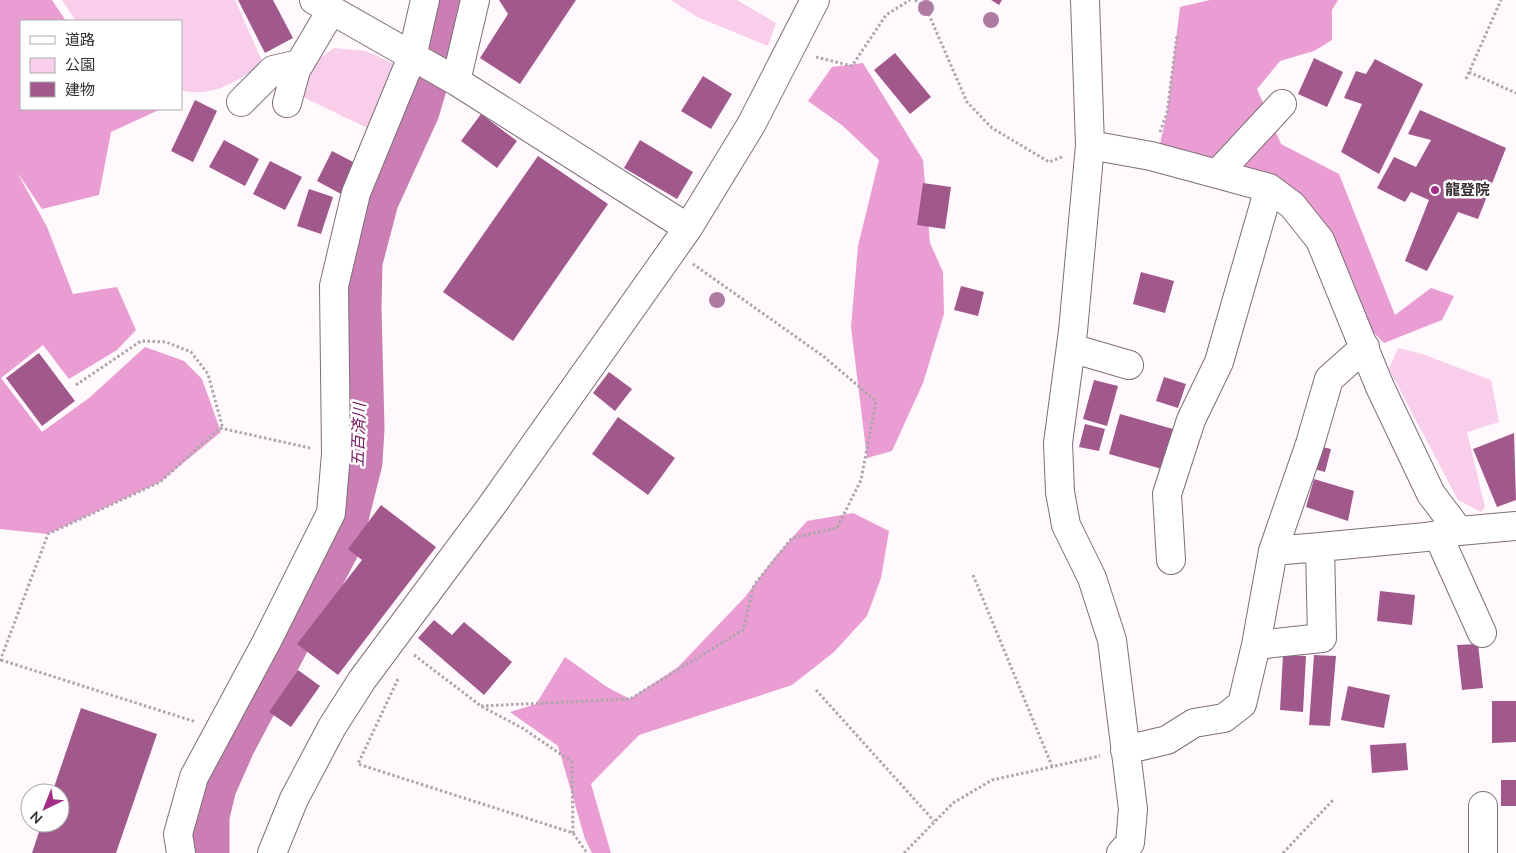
<svg xmlns="http://www.w3.org/2000/svg" width="1516" height="853" viewBox="0 0 1516 853" font-family="Mulish,'Noto Sans JP',sans-serif">
	<rect width="100%" height="100%" fill="#fff8fc"/>
	<path fill="#f9ceea" d="M62 0H235L263 63C239 80 211 99 181 90V21H76Z
		M426 0H461L445 59 387 209 370 286 375 396 361 515 320 605 256 721 218 803 219 853H199L197 843 210 755 330 529 335 300Z
		M671 0H737L776 23 768 46 697 17Z
		M334 48 366 51 394 64 369 129 295 93 306 68Z
		M1398 348 1422 354 1491 380 1499 422 1467 432 1485 507 1481 512 1458 500 1389 369Z"/>
	<path fill="#ea9dd2" d="M0 0H52L66 21H21V109H161L111 132 99 195 42 209 17 172 47 227 73 294 117 287 136 330 117 350 69 379 43 345 1 378 42 432 89 398 145 347 184 361 202 379 221 432 160 482 48 534 0 529Z
		M1210 0H1338L1332 10V40L1314 51 1280 61 1257 89 1281 144 1339 174 1395 315 1431 288 1454 296 1442 320 1384 343 1353 312 1295 203 1158 153 1167 113 1180 7Z
		M863 63 923 160 930 243 943 272 944 314 923 383 892 451 867 458 851 327 858 246 879 160 843 126 808 101 832 67Z
		M853 513 889 531 881 578 867 616 834 652 792 685 639 735 591 784 611 853H592L585 839 558 746 510 712 536 704 565 657 607 687 630 699 678 667 745 597 775 557 807 521Z"/>
	<g fill="none" stroke-linecap="round" stroke-linejoin="round">
		<path stroke="#ca7eb3" stroke-width="45" d="M207 853V816L214 787 233 744 340 542 360 462 362 428 359 308 360 262 376 201 417 111 450 0"/>
	</g>
	<path fill="#a1598c" d="M238 0H273L293 38 265 53Z
		M499 0H576L520 84 480 58 508 14Z
		M991 0H1002L999 5Z
		M895 53 931 97 910 114 874 70Z
		M1314 58 1343 72 1327 107 1298 94Z
		M1375 59 1423 84 1379 174 1341 152 1362 104 1344 98 1356 71 1366 74Z
		M703 76 732 94 711 129 681 111Z
		M195 100 217 111 193 162 171 151Z
		M1420 110 1506 148 1478 219 1458 212 1427 271 1405 261 1429 200 1411 192 1405 202 1377 188 1394 157 1416 167 1431 140 1408 134Z
		M481 114 517 141 497 168 461 141Z
		M224 140 259 159 245 186 209 167Z
		M640 140 693 172 677 199 624 168Z
		M332 151 357 164 341 194 317 181Z
		M538 156 608 204 513 341 443 292Z
		M270 161 302 177 285 210 253 194Z
		M923 183 951 187 945 229 917 225Z
		M309 189 333 197 321 234 297 226Z
		M1141 272 1174 281 1165 313 1133 304Z
		M961 286 984 292 978 316 954 310Z
		M39 353 75 401 42 426 6 378Z
		M609 372 632 389 615 411 593 393Z
		M1164 377 1186 384 1178 408 1156 401Z
		M1094 380 1118 386 1107 426 1083 419Z
		M1120 414 1173 429 1162 469 1109 454Z
		M618 417 675 458 648 495 592 454Z
		M1085 424 1105 429 1099 451 1079 447Z
		M1514 433 1516 500 1497 507 1473 449Z
		M1310 444 1331 449 1325 472 1304 466Z
		M1314 479 1354 491 1348 521 1306 507Z
		M381 505 436 547 338 675 297 644 362 560 348 549Z
		M1380 591 1415 595 1412 625 1377 621Z
		M434 620 452 635 464 622 512 662 484 695 418 638Z
		M1478 644 1483 688 1462 690 1457 645Z
		M1283 655 1306 656 1303 712 1280 710Z
		M1314 655 1336 656 1330 726 1309 725Z
		M298 670 320 686 291 727 269 712Z
		M1348 686 1390 695 1384 728 1341 720Z
		M1492 701H1516V742L1492 743Z
		M81 708 157 734 116 853H32L42 823H60V793H52Z
		M1406 743 1408 770 1372 773 1370 745Z
		M1501 780H1516V806H1501Z"/>
	<g fill="none" stroke-linecap="round" stroke-linejoin="round">
		<g stroke="#7d6f78" stroke-width="30">
			<path id="minor" d="M314 0 456 81 688 228
				M1085 0 1090 145 1073 331 1058 443 1060 492 1066 525 1092 578 1112 640 1133 809 1130 843 1121 853
				M456 81 475 0
				M241 102 273 70 299 64
				M287 103 296 70 331 11
				M1090 145 1151 156 1269 188 1292 205 1320 240 1380 387 1431 494 1459 531
				M1217 174 1282 104
				M1071 348 1129 365
				M1438 535 1482 633
				M1273 551 1320 547
				M1171 560 1167 494 1191 420 1219 362 1269 188
				M1256 645 1273 551 1310 444 1329 379 1365 347
				M1125 750 1167 740 1194 723 1224 718 1242 704 1256 645 1322 638 1320 547 1426 537 1459 531 1516 526
				M1483 806V853
				M181 853 178 834 194 777 267 641 331 513 336 454 334 286 356 193 412 57 425 0
				M272 853 294 799 332 727 362 680 490 508 688 228 751 125 815 0"/>
		</g>
		<path stroke="#ada7ab" stroke-width="3" stroke-dasharray="2.5 2.5" stroke-linecap="butt" d="M915 0 926 8 967 102 992 128 1049 162 1062 157
			M816 57 852 66 886 15 910 0
			M1469 72 1516 93
			M1466 79 1501 0
			M1160 132 1167 113 1177 35
			M76 385 141 341 166 342 191 352 208 374 223 429
			M973 575 1052 766
			M414 655 481 706 524 729 572 762 573 833
			M1 660 196 722
			M0 661 48 534 160 482 220 428 310 448
			M398 679 358 764 573 833 587 853
			M816 690 934 821
			M481 706 630 699 743 630 754 585 792 538 837 528 861 480 876 401 823 356 693 264
			M904 853 953 803 992 780 1100 756
			M1283 853 1334 799"/>
		<use href="#minor" stroke="#fff" stroke-width="28"/>
	</g>
	<g fill="#af7ba3">
		<circle cx="926" cy="8" r="8"/>
		<circle cx="991" cy="20" r="8"/>
		<circle cx="717" cy="300" r="8"/>
	</g>
	<circle fill="#a32e87" stroke="#fff" stroke-width="2" cx="1435" cy="190" r="5"/>
	<g text-anchor="middle" stroke-width="5" stroke-linejoin="round" paint-order="stroke">
		<g font-size="15" font-weight="bold" fill="#352f33" stroke="#fff" text-anchor="start">
			<text x="1445" y="195">龍登院</text>
		</g>
		<g font-size="16" font-style="italic" fill="#792064" stroke="#fff">
			<text transform="translate(358 435) rotate(-88)" y="6">五百済川</text>
		</g>
	</g>
	<rect x="20" y="20" width="162" height="90" fill="#ffffff" stroke="#aeacad"/>
	<rect x="30" y="36" width="25" height="8" fill="#ffffff" stroke="#aeacad"/>
	<text x="65" y="45" font-size="15" fill="#352f33">道路</text>
	<rect x="30" y="58" width="25" height="15" fill="#f9ceea" stroke="#aeacad"/>
	<text x="65" y="70" font-size="15" fill="#352f33">公園</text>
	<rect x="30" y="82" width="25" height="15" fill="#a1598c" stroke="#aeacad"/>
	<text x="65" y="95" font-size="15" fill="#352f33">建物</text>
	<g transform="translate(45 808) rotate(223)"><circle r="24" fill="#ffffff" stroke="#aeacad"/>
	<path d="M0-4L9 19L0 12L-9 19Z" fill="#a32e87"/>
	<text y="-8" font-size="14" font-weight="bold" text-anchor="middle" fill="#352f33">N</text>
	</g>
</svg>
